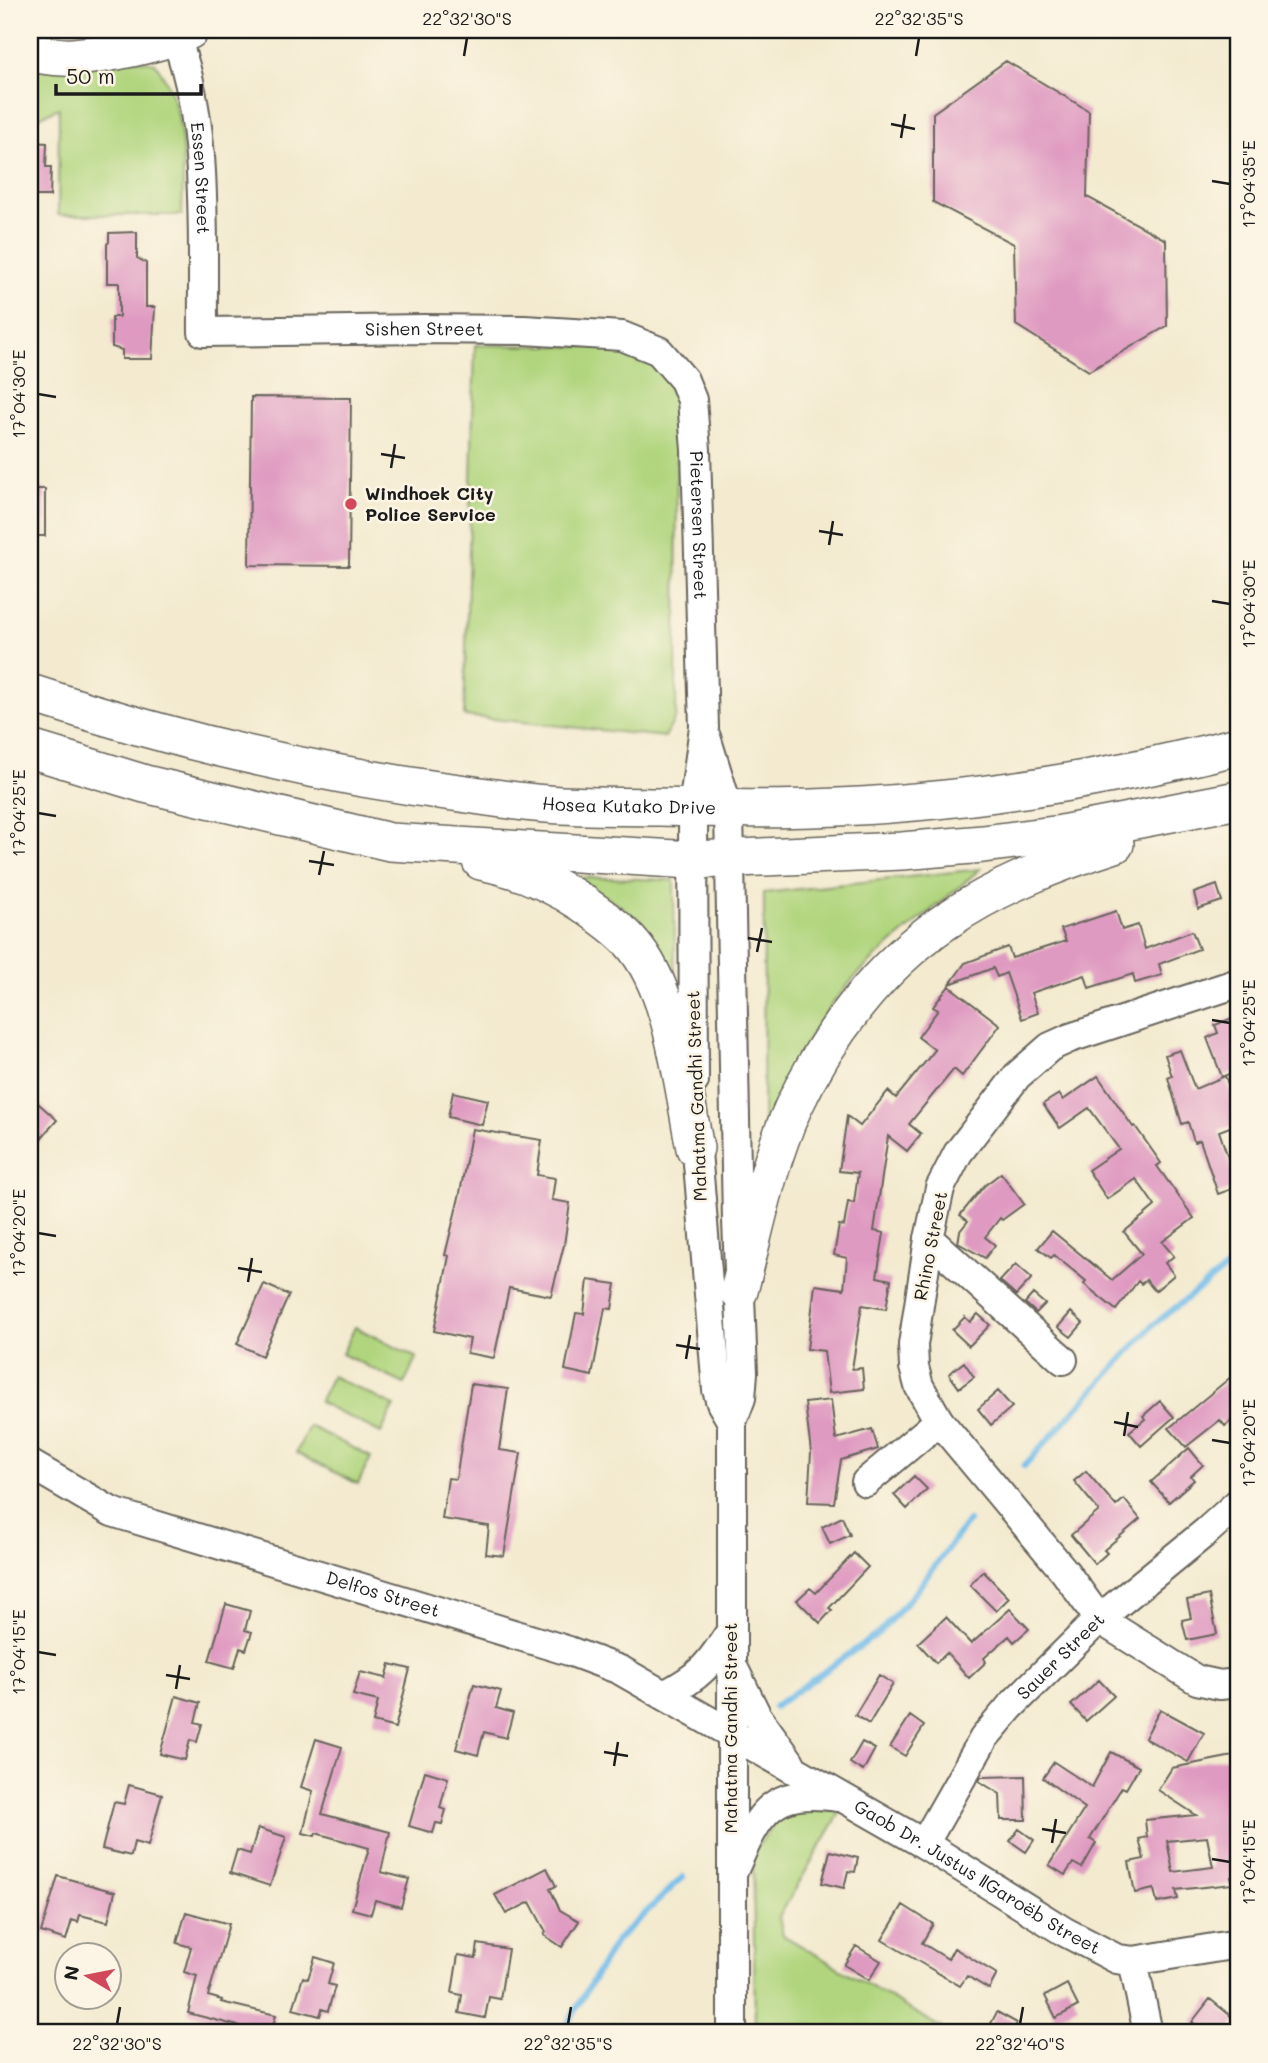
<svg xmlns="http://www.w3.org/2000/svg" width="1268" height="2063" viewBox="0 0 1268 2063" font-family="Mali,sans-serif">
	<rect width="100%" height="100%" fill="#fcf5e5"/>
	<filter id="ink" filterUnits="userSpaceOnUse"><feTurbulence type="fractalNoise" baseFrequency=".0143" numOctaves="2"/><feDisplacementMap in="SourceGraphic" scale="14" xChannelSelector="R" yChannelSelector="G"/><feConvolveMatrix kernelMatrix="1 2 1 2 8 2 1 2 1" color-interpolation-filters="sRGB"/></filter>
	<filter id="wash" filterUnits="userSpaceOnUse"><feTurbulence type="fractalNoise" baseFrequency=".00686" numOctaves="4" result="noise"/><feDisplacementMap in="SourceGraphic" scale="28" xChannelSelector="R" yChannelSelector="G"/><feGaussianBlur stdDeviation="1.57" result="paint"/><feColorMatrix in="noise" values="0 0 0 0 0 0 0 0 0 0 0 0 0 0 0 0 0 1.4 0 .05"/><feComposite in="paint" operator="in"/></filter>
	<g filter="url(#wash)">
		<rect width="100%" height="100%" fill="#f3eacf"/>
		<path fill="#b1d57e" stroke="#66784d" stroke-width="2" d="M135 59 155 63C187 106 184 163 182 215H58L59 108 30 121V69Z
			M475 345 617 347 641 356 655 365 670 385 676 402 677 429 676 716 665 737 464 716Z
			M980 869C941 904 899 934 862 970 817 1014 788 1072 763 1128L764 893Z
			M572 877 674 880 675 982 643 932 621 906Z
			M355 1327 417 1358 404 1384 342 1354Z
			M332 1376 394 1406 381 1433 319 1402Z
			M309 1426 371 1457 358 1484 296 1453Z
			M787 1806 841 1811 779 1917 783 1935 950 2033H755L753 1853Z"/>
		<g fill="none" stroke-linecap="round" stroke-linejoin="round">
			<path stroke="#71bbea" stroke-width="6" d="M1024 1466 1153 1325 1238 1259
				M774 1707 879 1633 917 1590 968 1521
				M562 2033 615 1942 683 1877"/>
		</g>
		<g id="blocks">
			<path fill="#df9ac1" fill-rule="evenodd" d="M1006 61 1089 111 1087 197 1166 240 1167 326 1089 371 1016 325 1014 244 933 202V113Z
				M30 142 47 143 46 167H51L50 196H30Z
				M137 232V258L146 263V307H155L152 359H122V350L112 347V317H119V283H107V244L109 242V233Z
				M251 397 351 398 349 566 249 565Z
				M30 489H45V536H30Z
				M1217 885 1222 901 1198 909 1194 893Z
				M1116 911 1122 930 1138 925 1145 949 1192 931 1199 949 1159 964 1162 975 1135 983 1133 974 1089 988 1085 975 1031 993 1038 1013 1022 1019 1006 973 997 977 993 968 950 984 965 963 1008 947 1012 958 1066 941 1061 929Z
				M949 986 1000 1025 962 1076 954 1069 909 1124 921 1134 907 1151 888 1136 874 1231 884 1233 877 1277 891 1280 886 1309 862 1305 852 1369 862 1368 864 1389 829 1393 824 1351 807 1349 815 1285 844 1289 847 1258 834 1255 839 1225 844 1226 848 1202 854 1203 858 1173 839 1171 847 1116 860 1126 888 1091 896 1098 935 1050 918 1037 938 1010 933 1007Z
				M1232 1018 1238 1035V1049L1234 1050 1238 1062V1070L1222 1077 1207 1038 1218 1033 1215 1025Z
				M1180 1050 1195 1089 1225 1076 1238 1110V1124L1219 1131 1238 1187 1218 1194 1200 1140 1194 1142 1188 1122 1182 1124 1168 1078 1172 1076 1165 1055Z
				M1098 1076 1133 1127 1135 1126 1161 1163 1157 1166 1194 1218 1162 1242 1174 1256 1165 1263 1174 1275 1155 1291 1146 1280 1141 1284 1138 1281 1116 1310 1084 1284 1086 1281 1054 1255 1051 1258 1038 1248 1052 1231 1112 1280 1142 1254 1124 1232 1155 1206 1136 1179 1107 1199 1088 1170 1119 1149 1089 1108 1060 1128 1043 1104 1059 1094 1063 1100Z
				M453 1092 488 1100 482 1125 448 1117Z
				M30 1096 57 1120 30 1151Z
				M472 1129 542 1140 537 1175 555 1178 552 1200 570 1203 564 1245 551 1296 509 1288 494 1358 467 1353 470 1339 434 1331 449 1256 445 1255 460 1193Z
				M1001 1173 1024 1204 1002 1220 1000 1218 985 1237 995 1245 985 1258 958 1243 960 1231 968 1221 960 1215 984 1186Z
				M1016 1264 1032 1278 1016 1295 1000 1281Z
				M588 1280 616 1284 612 1309 605 1308 592 1376 565 1370 576 1313 584 1314Z
				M264 1284 289 1295 262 1356 237 1344Z
				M1033 1294 1045 1304 1036 1313 1025 1303Z
				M1071 1312 1083 1323 1071 1337 1058 1327Z
				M978 1314 990 1325 969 1346 952 1330 965 1317 970 1322Z
				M964 1362 974 1377 959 1388 949 1374Z
				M1238 1371V1415L1225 1426 1220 1420 1186 1447 1169 1428Z
				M471 1384 508 1389 499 1450 521 1453 504 1556 486 1554 489 1526 442 1519 448 1478 456 1479Z
				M998 1391 1012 1407 991 1425 978 1409Z
				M831 1400 836 1439 872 1429 878 1449 841 1460 834 1503 808 1502 811 1452 805 1403Z
				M1160 1401 1174 1417 1141 1446 1129 1432 1145 1419 1143 1416Z
				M1189 1448 1203 1465 1191 1476 1194 1480 1169 1502 1151 1482Z
				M1086 1471 1116 1506 1124 1499 1140 1519 1104 1550 1107 1553 1095 1564 1071 1535 1099 1511 1074 1481Z
				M914 1476 927 1489 907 1509 894 1495Z
				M842 1517 850 1535 830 1544 822 1527Z
				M854 1553 868 1567 829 1608 832 1610 820 1623 797 1600 810 1588 816 1593Z
				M983 1571 1009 1598 996 1611 970 1585Z
				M1209 1595 1217 1634 1187 1640 1182 1620 1191 1618 1187 1600Z
				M226 1604 250 1611 245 1630 252 1632 246 1650 240 1648 234 1668 209 1661Z
				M1010 1609 1029 1629 1014 1642 1009 1636 984 1658 986 1662 969 1678 947 1653 936 1663 918 1643 946 1617 971 1644Z
				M390 1664 410 1669 395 1728 373 1722 378 1701 353 1695 360 1672 386 1678Z
				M879 1675 893 1684 869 1724 855 1715Z
				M1099 1680 1114 1696 1086 1721 1071 1705Z
				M474 1684 501 1691 496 1708 513 1713 506 1738 484 1732 478 1755 456 1749Z
				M176 1696 200 1703 195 1722 202 1724 197 1742 190 1740 185 1760 160 1754Z
				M1160 1709 1204 1733 1188 1762 1145 1738Z
				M910 1716 924 1726 905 1756 890 1747Z
				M316 1739 342 1747 322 1814 390 1832 381 1872 409 1879 401 1907 375 1900 371 1914 352 1909 369 1848 316 1833 315 1836 303 1833 313 1791 301 1787Z
				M862 1742 875 1749 863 1771 850 1763Z
				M1111 1752 1139 1767 1126 1789 1122 1787 1090 1839 1096 1843 1082 1868 1073 1863 1065 1875 1049 1865 1085 1808 1043 1778 1054 1762 1092 1787Z
				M1238 1755V1876L1231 1877 1233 1884 1176 1890 1178 1899 1157 1903 1154 1889 1135 1893 1129 1862 1144 1859 1139 1839 1147 1837 1145 1820 1196 1815 1158 1790 1172 1768ZM1207 1837 1213 1867 1173 1872 1167 1841Z
				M425 1771 448 1778 440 1808 446 1810 442 1824 436 1823 433 1833 409 1826Z
				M1025 1776 1026 1820H1001L1000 1794 979 1781 981 1777Z
				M129 1785 162 1794 148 1846 134 1842 131 1856 102 1849 114 1802 124 1804Z
				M258 1828 286 1837 270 1886 230 1873 237 1850 250 1854Z
				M1019 1829 1034 1840 1026 1852 1010 1841Z
				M830 1851 858 1858 855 1872 848 1871 844 1888 822 1883Z
				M547 1868 556 1886 550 1889 560 1910 579 1921 562 1947 544 1935 546 1932 530 1902 506 1914 495 1895Z
				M58 1876 115 1892 108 1922 80 1915 78 1922 72 1920 66 1940 41 1932Z
				M903 1905 933 1924 922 1943 948 1959 954 1948 997 1974 989 1989 967 1976 960 1986 882 1940Z
				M186 1912 229 1924 208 1996 222 2000 221 2002 276 2015 271 2033 241 2029 242 2027 188 2013 197 1976 184 1972 191 1947 177 1943Z
				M478 1944 508 1949 500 1999 489 1997 485 2018 459 2013 462 1995 452 1993 458 1955 476 1958Z
				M856 1946 881 1961 869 1980 844 1965Z
				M315 1957 334 1963 328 1984 335 1986 328 2011 322 2009 320 2016 293 2009 303 1977 308 1979Z
				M1067 1984 1078 2006 1056 2018 1045 1996Z
				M1210 1999 1237 2021 1227 2033H1206L1192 2022Z
				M997 2012 1017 2023 1012 2033H986Z"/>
		</g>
	</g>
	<g filter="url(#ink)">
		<use href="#blocks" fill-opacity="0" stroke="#67645b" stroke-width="2"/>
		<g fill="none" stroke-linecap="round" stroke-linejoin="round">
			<g stroke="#67645b" stroke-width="32">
				<g id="minor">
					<path id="s1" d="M172 30C210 112 202 241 203 332L423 329 524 330 622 336 659 351 684 380 692 400 696 450 704 727 693 808 694 1081"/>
					<path d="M706 737 729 811 737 1220 743 1373 741 1398 732 1422V2033"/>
					<path d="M1238 983 1070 1038 1050 1047 1017 1076 958 1153 940 1188 929 1239 913 1345 914 1367 919 1386 939 1421 1065 1572 1099 1619 1197 1680 1220 1685 1238 1683"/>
					<path d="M695 1128 717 1390 721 1403 732 1422"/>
					<path d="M929 1239 1063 1360"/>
					<path id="s2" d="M30 1464 112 1512 569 1651 620 1670 924 1844 1065 1932 1117 1959 1133 1961 1238 1944"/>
					<path d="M866 1482 939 1421"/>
					<path d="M735 1671 757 1716 790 1762"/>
					<path d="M664 1695C701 1676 709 1665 731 1631"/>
					<path id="s3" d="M924 1844 984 1738 1010 1707 1099 1619 1207 1531 1238 1503"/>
					<path d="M735 1867C760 1811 771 1788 838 1797"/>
					<path d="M1133 1961 1148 2033"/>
				</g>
			</g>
			<g stroke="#67645b" stroke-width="40">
				<g id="major">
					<path d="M30 53C44 55 59 58 73 57 103 55 164 43 190 30"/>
					<path id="s4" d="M30 693C172 740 318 775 467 794 494 798 520 802 547 804 584 807 621 806 658 807 709 808 761 810 812 808 955 804 1099 781 1238 746"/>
					<path d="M30 749 145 784 390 842 693 860 902 851 983 844 1062 834 1238 800"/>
					<path d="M481 861C517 868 554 884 584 904 600 916 616 926 630 941 674 989 682 1085 695 1148"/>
					<path d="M739 1291C755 1230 767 1165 793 1108 827 1035 879 966 946 921 997 886 1056 863 1115 844"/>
				</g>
			</g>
			<use href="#minor" stroke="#fff" stroke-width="28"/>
			<use href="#major" stroke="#fff" stroke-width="37"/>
		</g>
	</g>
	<path fill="none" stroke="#1c1c1c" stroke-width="2.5" d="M464 56 467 38M916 56 919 38M891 124 915 129M901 138 905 114M1212 181 1230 184M38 394 56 397M381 454 405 458M391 468 395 444M819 531 843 535M829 545 833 521M1212 601 1230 604M38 813 56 816M309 861 334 865M319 875 324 851M748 938 772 942M757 952 762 928M1212 1020 1230 1023M38 1233 56 1236M238 1268 262 1272M248 1282 252 1258M676 1345 700 1349M686 1359 690 1335M1114 1422 1138 1427M1124 1436 1128 1412M1212 1440 1230 1443M38 1652 56 1655M166 1675 190 1679M176 1689 180 1665M604 1752 628 1756M614 1766 618 1742M1042 1829 1066 1833M1052 1843 1056 1819M1212 1859 1230 1862M117 2024 120 2007M568 2024 571 2007M1020 2024 1023 2007"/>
	<circle fill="#d1495b" stroke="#fcf5e5" stroke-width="2.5" cx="351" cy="504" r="7"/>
	<g text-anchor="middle" stroke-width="5" stroke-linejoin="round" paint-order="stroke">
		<g font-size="18" fill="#1c1c1c" stroke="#fcf5e5">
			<text dy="6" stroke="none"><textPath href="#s1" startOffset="152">Essen Street</textPath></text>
			<text dy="6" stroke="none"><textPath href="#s1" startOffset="527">Sishen Street</textPath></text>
			<text dy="6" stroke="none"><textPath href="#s1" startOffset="950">Pietersen Street</textPath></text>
			<text dy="6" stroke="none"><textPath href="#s4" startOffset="612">Hosea Kutako Drive</textPath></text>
			<text transform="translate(697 1096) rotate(-92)" y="6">Mahatma Gandhi Street</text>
			<text transform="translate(931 1246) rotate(-79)" y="6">Rhino Street</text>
			<text dy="6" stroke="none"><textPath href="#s2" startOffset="378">Delfos Street</textPath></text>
			<text dy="6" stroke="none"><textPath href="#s3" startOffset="234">Sauer Street</textPath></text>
			<text transform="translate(731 1728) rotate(-90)" y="6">Mahatma Gandhi Street</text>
			<text dy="6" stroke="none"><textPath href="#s2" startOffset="1040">Gaob Dr. Justus ǁGaroëb Street</textPath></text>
		</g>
		<g font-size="18" font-weight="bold" fill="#1c1c1c" stroke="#fcf5e5" text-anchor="start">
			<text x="365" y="500">Windhoek City<tspan x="365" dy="21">Police Service</tspan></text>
		</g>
	</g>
	<rect width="1268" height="2063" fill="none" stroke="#fcf5e5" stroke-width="77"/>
	<g transform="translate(88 1976) rotate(280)"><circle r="33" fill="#fcf5e5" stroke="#a29e95" stroke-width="2"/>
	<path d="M0-5L12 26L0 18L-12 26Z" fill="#d1495b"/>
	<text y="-10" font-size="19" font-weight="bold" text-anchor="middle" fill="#1c1c1c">N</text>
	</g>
	<path d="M56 84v10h145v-10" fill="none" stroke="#1c1c1c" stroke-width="3.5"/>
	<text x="66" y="84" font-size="21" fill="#1c1c1c" stroke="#fcf5e5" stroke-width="5" paint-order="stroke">50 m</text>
	<rect x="38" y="38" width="1192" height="1986" fill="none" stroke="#1c1c1c" stroke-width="2.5"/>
	<g font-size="18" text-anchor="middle" fill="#1c1c1c">
		<text x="467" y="25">22°32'30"S</text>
		<text x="919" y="25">22°32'35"S</text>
		<text transform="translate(1249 184) rotate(-90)" y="6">17°04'35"E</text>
		<text transform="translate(19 394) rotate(-90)" y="6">17°04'30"E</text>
		<text transform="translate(1249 604) rotate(-90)" y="6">17°04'30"E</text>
		<text transform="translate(19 813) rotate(-90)" y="6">17°04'25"E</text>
		<text transform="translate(1249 1023) rotate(-90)" y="6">17°04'25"E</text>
		<text transform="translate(19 1233) rotate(-90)" y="6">17°04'20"E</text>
		<text transform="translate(1249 1443) rotate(-90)" y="6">17°04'20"E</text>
		<text transform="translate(19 1652) rotate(-90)" y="6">17°04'15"E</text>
		<text transform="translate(1249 1862) rotate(-90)" y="6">17°04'15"E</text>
		<text x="117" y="2050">22°32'30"S</text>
		<text x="568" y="2050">22°32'35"S</text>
		<text x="1020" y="2050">22°32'40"S</text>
	</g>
</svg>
